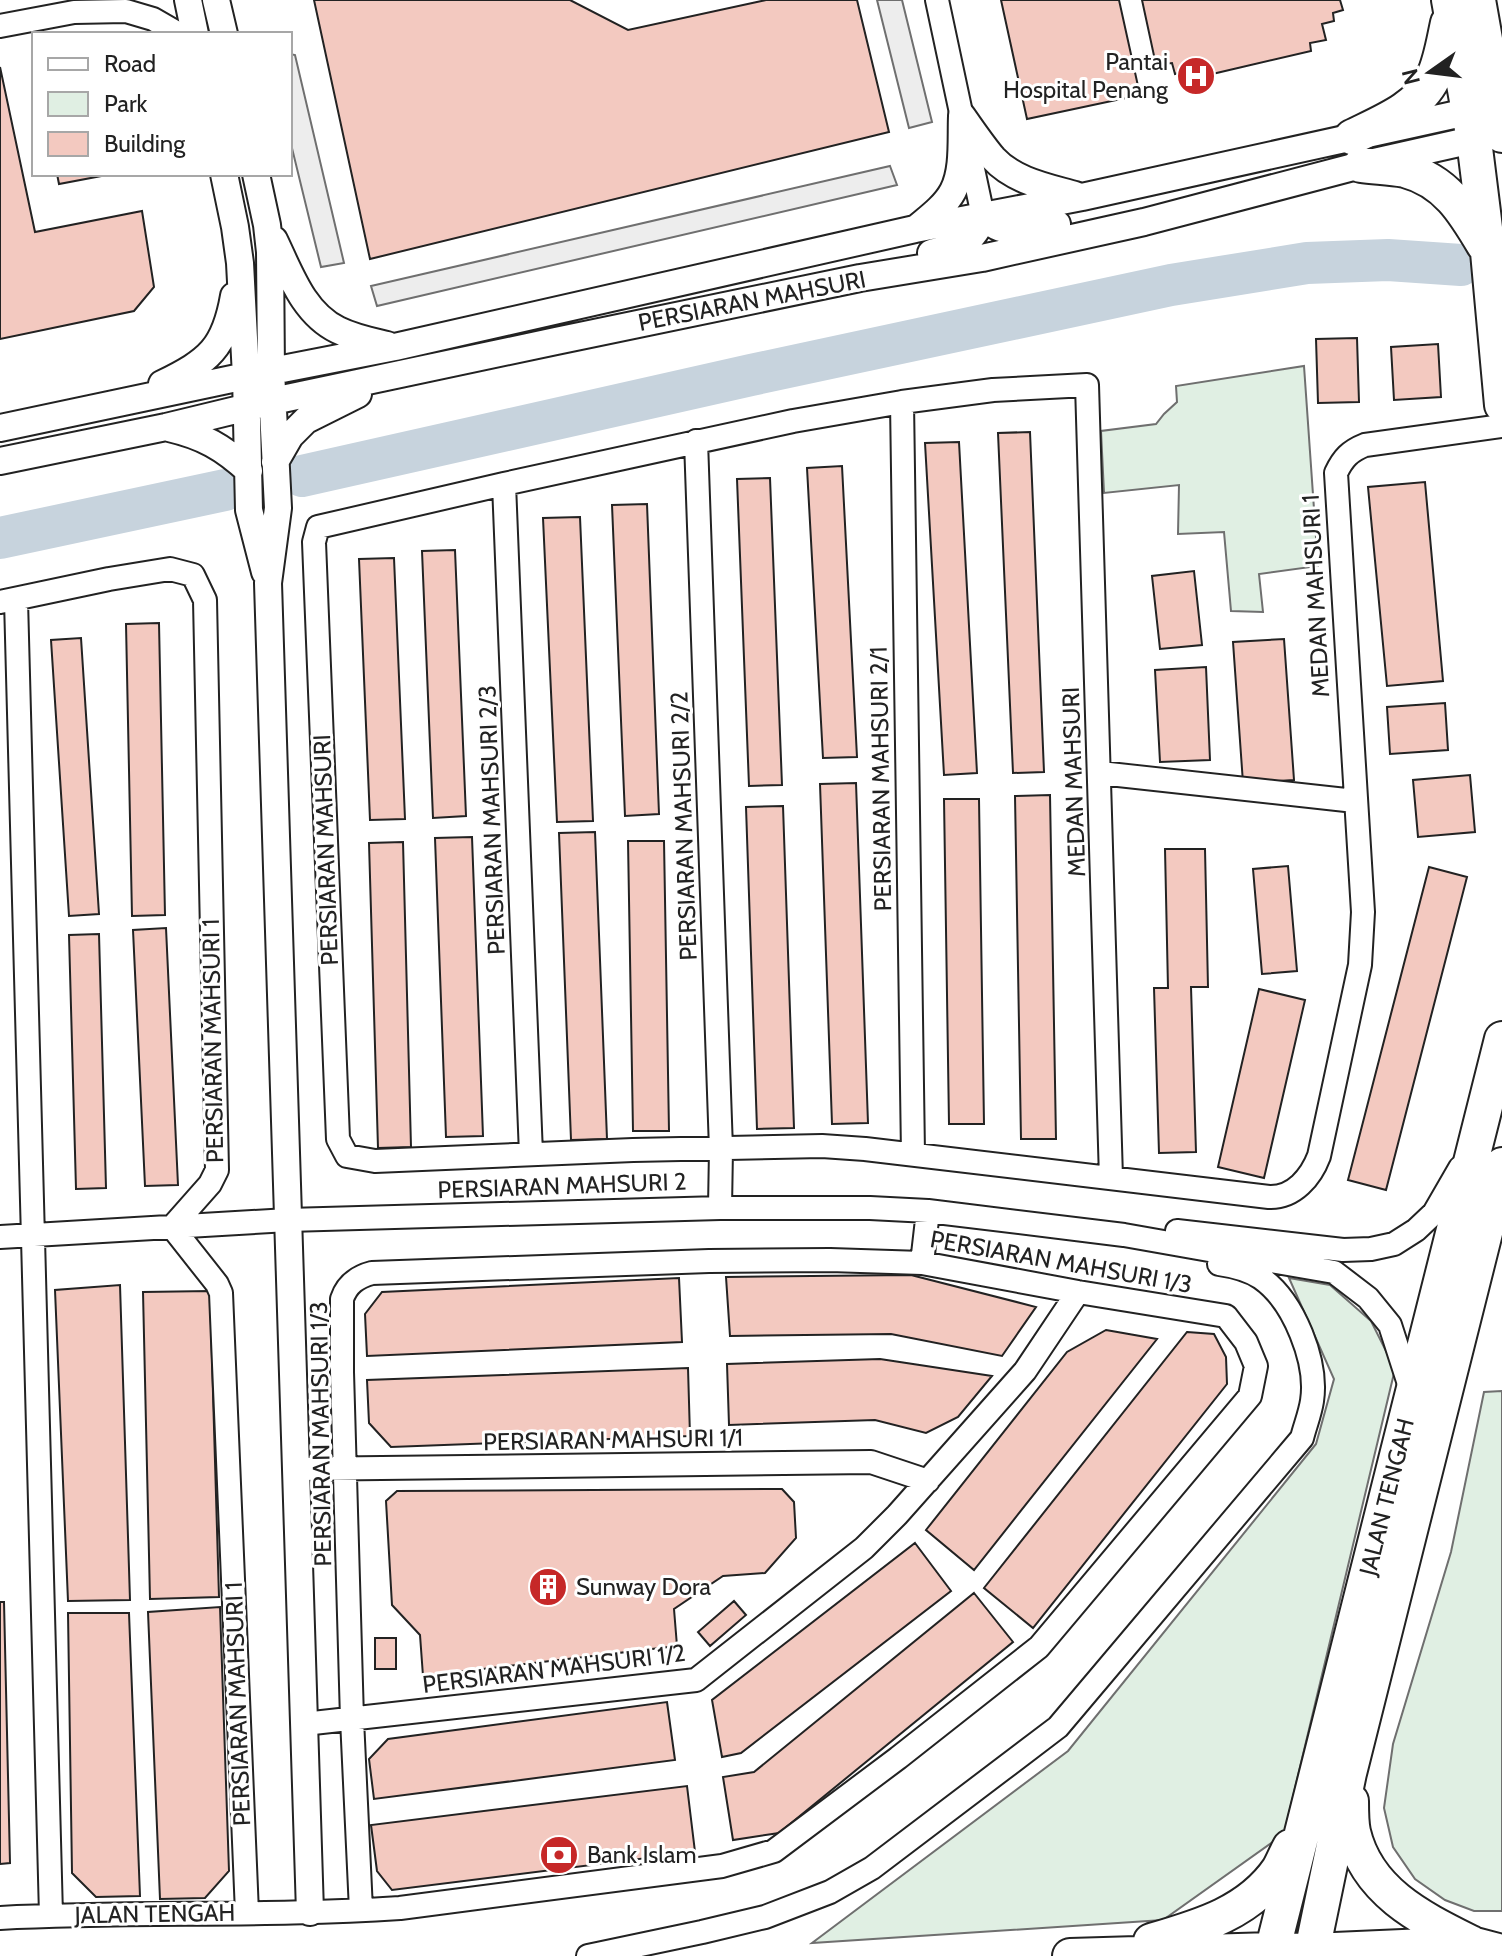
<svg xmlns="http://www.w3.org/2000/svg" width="1502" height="1956" viewBox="0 0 1502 1956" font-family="Cabin,sans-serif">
	<rect width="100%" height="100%" fill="#fff"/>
	<path fill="#e0efe3" stroke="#6f6f6f" stroke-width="2" d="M1304 366 1318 566 1259 574 1263 612 1231 611 1224 532 1178 534 1179 485 1104 493 1101 431 1156 424 1164 414 1177 402 1176 386Z
		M1289 1278 1330 1285 1371 1321 1395 1369 1284 1834 1163 1920 812 1943 1068 1751 1316 1444 1334 1379Z
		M1502 1391V1911H1474L1445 1900 1415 1879 1393 1847 1384 1808 1393 1744 1451 1552 1484 1392Z"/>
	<path fill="#ededed" stroke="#6f6f6f" stroke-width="2" d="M877 0H902L932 122 909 128Z
		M290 54 295 55 344 263 321 267 290 140Z
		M890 166 897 185 377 306 371 286Z"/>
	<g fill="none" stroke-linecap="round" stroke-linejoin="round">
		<path stroke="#c7d3dd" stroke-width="42" d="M302 476 751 375 1171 285 1307 263 1388 260 1461 265
			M0 538 225 490"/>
	</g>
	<path fill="#f3c9c0" stroke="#222" stroke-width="2" d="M314 0H570L628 30 766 0H857L889 132 370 259Z
		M1001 0H1119L1140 95 1027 119Z
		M1142 0H1340L1343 10 1333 13 1334 21 1322 24 1326 40 1310 43 1311 51 1208 75 1206 67 1175 74 1172 63 1156 65Z
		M0 67 35 232 142 211 154 287 134 311 0 339Z
		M57 174H112L59 184Z
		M1357 338 1359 402 1318 403 1316 339Z
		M1438 344 1441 397 1394 400 1391 347Z
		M1030 432 1044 772 1013 773 998 433Z
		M959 442 977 773 944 775 925 443Z
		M842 466 857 757 823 758 807 468Z
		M770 478 782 785 749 786 737 479Z
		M1425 482 1443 681 1387 686 1368 487Z
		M647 504 659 814 625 816 612 505Z
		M580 517 593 821 557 822 543 518Z
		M455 550 466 816 433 818 422 551Z
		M394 558 405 819 370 820 359 559Z
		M1194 571 1202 645 1160 649 1152 576Z
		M159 623 165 915 132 916 126 624Z
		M81 638 99 914 69 916 51 640Z
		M1284 639 1294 780 1243 783 1233 642Z
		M1206 667 1210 760 1160 762 1155 670Z
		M1445 703 1448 750 1390 754 1387 707Z
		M1470 775 1475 832 1418 837 1413 780Z
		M856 783 868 1123 832 1124 820 784Z
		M1050 795 1056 1139H1021L1015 796Z
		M944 799H979L984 1124H949Z
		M783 806 794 1128 757 1129 746 807Z
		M595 832 607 1139 571 1140 559 833Z
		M472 837 483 1136 446 1137 435 838Z
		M628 841H664L669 1131H633Z
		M403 842 411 1147 378 1148 369 843Z
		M1165 849H1205L1208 987H1191L1196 1152 1159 1153 1154 988H1168Z
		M1288 866 1297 971 1262 974 1253 869Z
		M1429 867 1467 877 1386 1190 1348 1180Z
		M166 928 178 1185 145 1186 133 930Z
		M99 934 106 1188 76 1189 69 935Z
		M1259 989 1305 1000 1264 1178 1218 1167Z
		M911 1275 1036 1307 1002 1356 891 1334 730 1336 726 1277Z
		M679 1278 682 1342 367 1356 365 1314 382 1292Z
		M120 1285 130 1600 68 1601 55 1290Z
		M210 1291 219 1597 150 1599 143 1292Z
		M1106 1330 1157 1339 974 1570 926 1530 1067 1352Z
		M1187 1332 1214 1334 1226 1357 1227 1384 1033 1628 984 1588Z
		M880 1359 992 1376 958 1417 926 1433 875 1420 729 1425 727 1364Z
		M688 1368 690 1436 391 1447 369 1423 367 1380Z
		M782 1489 794 1502 796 1538 765 1573 723 1576 674 1609 677 1646 423 1676 420 1635 392 1605 386 1501 397 1491Z
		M915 1543 951 1591 741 1753 722 1757 712 1700Z
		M974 1593 1013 1642 779 1833 733 1840 723 1777 754 1772Z
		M734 1601 746 1615 710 1646 698 1632Z
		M0 1602H4L10 1863 0 1864Z
		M220 1607 229 1871 205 1898 160 1899 148 1612Z
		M68 1613H129L140 1896 96 1897 72 1873Z
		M375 1638H396V1669H375Z
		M667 1702 675 1760 374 1799 369 1759 388 1739Z
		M687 1786 695 1852 392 1890 377 1871 371 1825Z"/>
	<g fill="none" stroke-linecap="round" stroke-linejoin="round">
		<g stroke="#222" stroke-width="26">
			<path id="minor" d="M937 0 983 216
				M0 26 74 12 126 11 153 19 179 34
				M902 402 913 1154
				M696 441 721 1149 720 1208
				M504 484 531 1154
				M16 600 51 1915
				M0 602 109 579 170 569 193 575 205 600 217 1170 210 1184 172 1227
				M1100 773 1355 801
				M1111 1178 1087 385 993 390 902 402 793 421 504 484 318 527 314 542 338 1139 347 1156 375 1161 633 1150 822 1146 865 1149 1269 1197C1294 1198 1311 1177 1319 1156L1360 965 1363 912 1336 473C1343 458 1350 451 1365 445L1502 426
				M172 1227 217 1284 221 1293 247 1913
				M1177 1231 1343 1250 1371 1249 1394 1244 1416 1230 1434 1213 1460 1168
				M0 1237 288 1220 720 1208H870L928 1211 1124 1235 1334 1272 1368 1298 1390 1325 1411 1390
				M922 1263 928 1211
				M296 1469 871 1462 928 1481
				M304 1724 696 1680 864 1548 897 1515 1025 1371 1078 1292
				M0 1918C133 1911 267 1917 400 1908L722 1866 774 1851 898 1758 1039 1647 1250 1396 1256 1366 1246 1342 1226 1316 1078 1292 922 1263 830 1260 709 1261 372 1273C357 1277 347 1284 342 1299V1372L352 1719 361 1910
				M588 1956 702 1932 765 1917 830 1892 872 1868 1058 1727 1302 1438C1305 1426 1310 1414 1312 1401 1318 1362 1294 1301 1261 1278 1249 1270 1233 1266 1219 1264"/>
		</g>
		<g stroke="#222" stroke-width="30">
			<path id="tertiary" d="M188 0 195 34
				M216 0 224 34
				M962 116C972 130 982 145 993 158 1014 181 1047 187 1075 195
				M224 174 235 227 240 263 246 376 249 510 265 572
				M256 174 267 225 270 252 271 371 278 508 268 583 310 1912
				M983 216C1004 239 1030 229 1057 224
				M918 227C930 217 945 206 953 191 964 170 961 140 962 116
				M274 240C290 273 303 313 338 330 354 338 370 341 387 345
				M931 253C958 246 973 245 983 216
				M162 384C209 361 225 348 234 296
				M0 428 246 376 395 347 915 229 1082 197 1485 108
				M169 428C203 436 223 447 249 471
				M0 461 166 427 273 401 556 341 860 278 982 258 1144 222 1361 165 1490 136
				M275 462 290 436 306 420 358 394"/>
		</g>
		<g stroke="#222" stroke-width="38">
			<path id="primary" d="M1449 0 1474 140 1488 252 1502 405
				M1478 0 1502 135
				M1352 137C1380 123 1418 109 1433 78 1441 62 1444 41 1448 23
				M1361 165C1375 167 1391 167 1405 170 1446 181 1464 211 1484 245
				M1351 1801C1351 1812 1351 1823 1353 1832 1367 1892 1421 1918 1471 1943
				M1151 1941C1199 1927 1249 1913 1279 1869 1283 1862 1286 1854 1290 1847
				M1070 1956 1272 1950 1312 1951 1471 1944 1502 1952
				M1271 1956 1502 1039
				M1311 1956 1349 1773 1502 1165"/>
		</g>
		<use href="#minor" stroke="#fff" stroke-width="22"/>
		<use href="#tertiary" stroke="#fff" stroke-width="26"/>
		<use href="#primary" stroke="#fff" stroke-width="34"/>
	</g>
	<defs>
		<g id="hospital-disc" transform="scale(2)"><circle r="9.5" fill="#c62828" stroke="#fff"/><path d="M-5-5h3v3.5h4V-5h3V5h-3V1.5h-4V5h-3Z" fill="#fff"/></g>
		<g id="building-disc" transform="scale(2)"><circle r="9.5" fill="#c62828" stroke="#fff"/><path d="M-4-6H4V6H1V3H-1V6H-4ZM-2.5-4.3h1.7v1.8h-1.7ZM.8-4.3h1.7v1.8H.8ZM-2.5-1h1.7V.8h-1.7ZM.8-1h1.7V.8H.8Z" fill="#fff"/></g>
		<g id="bank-disc" transform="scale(2)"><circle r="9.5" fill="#c62828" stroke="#fff"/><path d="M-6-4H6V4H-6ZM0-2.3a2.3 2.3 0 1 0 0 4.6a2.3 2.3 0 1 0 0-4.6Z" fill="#fff"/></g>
	</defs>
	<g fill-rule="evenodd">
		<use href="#hospital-disc" x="1196" y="76"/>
		<use href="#building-disc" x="548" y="1587"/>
		<use href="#bank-disc" x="559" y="1855"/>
	</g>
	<g text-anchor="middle" stroke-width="6" stroke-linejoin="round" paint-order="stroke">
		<g font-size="24" fill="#222" stroke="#fff" text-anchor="start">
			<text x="1168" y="70" text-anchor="end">Pantai<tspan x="1168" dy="28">Hospital Penang</tspan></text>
			<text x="576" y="1595">Sunway Dora</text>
			<text x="587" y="1863">Bank Islam</text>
		</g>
		<g font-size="24" fill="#222" stroke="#fff">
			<text transform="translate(752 301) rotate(-11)" y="8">PERSIARAN MAHSURI</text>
			<text transform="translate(1316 596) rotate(-93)" y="8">MEDAN MAHSURI 1</text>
			<text transform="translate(881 779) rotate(-91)" y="8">PERSIARAN MAHSURI 2/1</text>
			<text transform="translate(1074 782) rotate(-92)" y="8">MEDAN MAHSURI</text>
			<text transform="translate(492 820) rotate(-92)" y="8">PERSIARAN MAHSURI 2/3</text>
			<text transform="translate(684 826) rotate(-92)" y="8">PERSIARAN MAHSURI 2/2</text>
			<text transform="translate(326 850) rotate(-92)" y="8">PERSIARAN MAHSURI</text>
			<text transform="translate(213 1041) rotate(-91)" y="8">PERSIARAN MAHSURI 1</text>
			<text transform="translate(562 1186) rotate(-2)" y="8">PERSIARAN MAHSURI 2</text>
			<text transform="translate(1061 1262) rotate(10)" y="8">PERSIARAN MAHSURI 1/3</text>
			<text transform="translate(321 1434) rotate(-91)" y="8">PERSIARAN MAHSURI 1/3</text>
			<text transform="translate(613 1440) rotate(-1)" y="8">PERSIARAN MAHSURI 1/1</text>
			<text transform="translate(1387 1497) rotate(-76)" y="8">JALAN TENGAH</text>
			<text transform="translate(554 1669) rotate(-7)" y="8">PERSIARAN MAHSURI 1/2</text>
			<text transform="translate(238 1704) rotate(-92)" y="8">PERSIARAN MAHSURI 1</text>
			<text transform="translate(155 1914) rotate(-1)" y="8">JALAN TENGAH</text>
		</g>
	</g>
	<rect x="32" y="32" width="260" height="144" fill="#ffffff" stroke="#a7a7a7" stroke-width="2"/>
	<rect x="48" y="58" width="40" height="12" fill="#ffffff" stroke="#a7a7a7" stroke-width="2"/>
	<text x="104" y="72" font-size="24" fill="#222222">Road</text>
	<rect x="48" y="92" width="40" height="24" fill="#e0efe3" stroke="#a7a7a7" stroke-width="2"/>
	<text x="104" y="112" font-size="24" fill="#222222">Park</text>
	<rect x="48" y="132" width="40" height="24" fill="#f3c9c0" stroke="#a7a7a7" stroke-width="2"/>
	<text x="104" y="152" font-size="24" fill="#222222">Building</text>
	<g transform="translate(1430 72) rotate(256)" stroke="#ffffff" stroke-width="6" paint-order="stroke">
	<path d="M0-6L14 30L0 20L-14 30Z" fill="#222222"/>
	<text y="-12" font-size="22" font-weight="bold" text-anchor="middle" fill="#222222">N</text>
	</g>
</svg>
